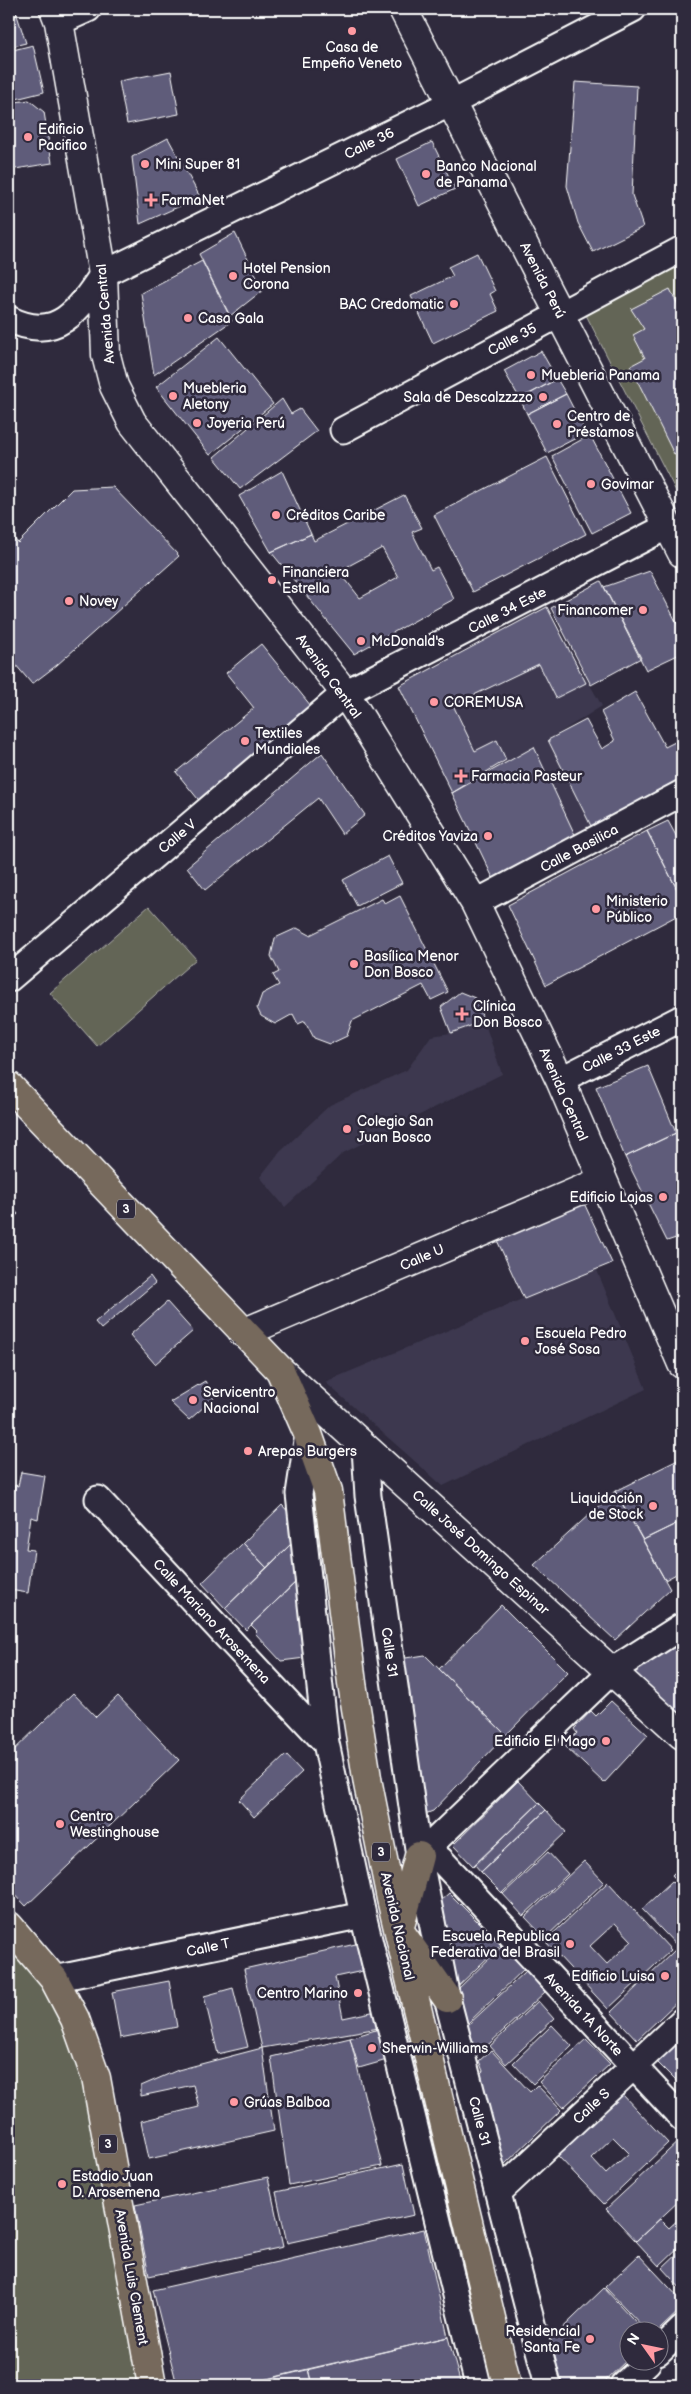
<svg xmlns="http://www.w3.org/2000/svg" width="691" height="2394" viewBox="0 0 691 2394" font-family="'Balsamiq Sans',sans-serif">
	<rect width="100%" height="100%" fill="#2f2a3d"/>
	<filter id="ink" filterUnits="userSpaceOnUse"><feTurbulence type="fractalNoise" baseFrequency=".02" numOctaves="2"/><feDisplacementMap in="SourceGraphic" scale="10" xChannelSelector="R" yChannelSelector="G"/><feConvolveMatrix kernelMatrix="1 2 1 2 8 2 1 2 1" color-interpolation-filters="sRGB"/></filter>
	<g filter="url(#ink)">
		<path fill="#3d394f" d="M553 620 602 706 548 740 592 828 494 880 399 686Z
			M484 1021 502 1074 343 1153 285 1207 260 1177 278 1154 330 1105 407 1070 431 1036 451 1033Z
			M596 1268 646 1389 443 1486 325 1382Z"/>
		<path fill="#636557" stroke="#b1b2ab" d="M682 255V503L582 307Z
			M149 906 196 959 97 1046 50 993Z
			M28 1948 75 2019 152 2385H9V1952Z"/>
		<path fill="#5f5c7a" stroke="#fff" fill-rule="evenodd" d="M9 9H15L26 43 9 47Z
			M33 45 44 92 16 99 12 80 9 81V51Z
			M171 71 179 114 127 124 119 81Z
			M575 82 637 86 632 195 643 227 593 252 578 223 567 186Z
			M29 100 44 112 52 163 9 170V103Z
			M168 138 200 197 140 224 132 157Z
			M432 142 455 189 419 206 397 159Z
			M235 233 263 290 230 316 199 254Z
			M477 253 495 291 490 294 498 311 433 343 411 296 453 276 448 267Z
			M202 261 232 321 154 375 141 293Z
			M670 289 682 313V457L680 451 674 454 630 366 645 358 633 335 644 329 631 309Z
			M219 337 273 404 210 455 156 387Z
			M541 351 557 379 520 399 504 371Z
			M557 379 566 394 527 414 520 399Z
			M566 394 586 433 547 453 527 414Z
			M282 399 291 414 300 409 317 431 240 489 214 457Z
			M590 435 631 513 592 533 552 456Z
			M547 457 586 534 473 592 434 515Z
			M282 471 311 534 271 552 239 496Z
			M113 487 179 556 57 665 32 684 9 657V533L18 543 72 489Z
			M404 495 422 528 412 532 431 570 437 567 454 599 354 654 271 552 311 534 314 541ZM382 548 398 577 360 598 339 571Z
			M650 571 682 633V653L646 670 604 587Z
			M601 581 641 658 591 685 551 608Z
			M547 607 586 683 556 698 539 664 453 705 475 751 497 740 506 760 452 793 399 686Z
			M261 644 315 711 202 804 176 772 254 708 226 673Z
			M635 692 665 747 679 740 682 747V783L592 828 548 740 586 720 602 749 615 741 601 712Z
			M534 747 576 837 494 880 452 793Z
			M322 753 365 815 342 834 318 798 205 890 187 867Z
			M668 821 679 841 682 839V889L678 891 647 831Z
			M647 831 682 899V913L546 985 508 905Z
			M388 856 402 883 357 906 343 880Z
			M400 896 448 992 431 1000 423 985 352 1021 347 1036 330 1044 314 1038 305 1021 298 1024 293 1014 275 1024 261 1016 257 1008 262 994 279 985 273 975 279 972 271 956 275 938 297 928 310 935 382 899 385 904Z
			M460 992 475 998 484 1021 451 1033 441 1007Z
			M648 1066 676 1133 625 1157 596 1087Z
			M682 1130V1236L667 1241 625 1157Z
			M583 1201 612 1263 524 1299 496 1238Z
			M9 1204 18 1214 9 1223Z
			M150 1276 155 1283 101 1329 95 1322Z
			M167 1302 193 1331 155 1364 130 1335Z
			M205 1381 214 1398 189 1420 170 1402Z
			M682 1458V1521L643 1540 615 1491Z
			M21 1472 45 1476 38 1519 31 1517 26 1549 34 1550 28 1593 9 1590V1512H11L15 1485 18 1486Z
			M615 1491 670 1589 615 1640 534 1565Z
			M282 1505 293 1517 287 1523 294 1530 288 1536 293 1542 267 1568 243 1543Z
			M682 1521V1571L665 1580 643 1540Z
			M293 1542 301 1577 246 1630 225 1608Z
			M243 1543 267 1568 225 1608 202 1583Z
			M296 1582 305 1658 281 1661 255 1633 257 1631 251 1625Z
			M501 1605 568 1672 506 1735 439 1669Z
			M682 1637V1719L630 1671Z
			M425 1655 506 1735 433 1811 425 1814 399 1659Z
			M73 1693 96 1717 118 1696 179 1760 26 1906 9 1888V1755Z
			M611 1701 648 1735 604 1783 565 1746 577 1733 574 1729 591 1711 596 1716Z
			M286 1755 302 1772 254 1817 239 1800Z
			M518 1781 539 1803 473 1866 453 1845Z
			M539 1803 546 1810 481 1872 475 1865Z
			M546 1810 566 1832 502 1893 481 1872Z
			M548 1852 568 1874 523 1916 503 1894Z
			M584 1861 604 1882 545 1938 525 1917Z
			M682 1865V1886L672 1875Z
			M672 1881 682 1892V1951L642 1909Z
			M608 1882 671 1950 608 2009 545 1941ZM615 1923 632 1941 607 1964 590 1946Z
			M449 1893 501 1945 455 1989 438 1903Z
			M369 1941 385 2027 262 2048 244 1969Z
			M502 1946 524 1969 467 2024 456 1991Z
			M676 1949 682 1956V1997L637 2040 611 2012Z
			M372 1969 381 2010 343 2018 335 1977Z
			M526 1971 545 1992 477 2055 468 2025Z
			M169 1981 177 2027 120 2038 112 1992Z
			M233 1988 248 2047 218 2054 204 1996Z
			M538 2001 554 2019 506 2064 490 2046Z
			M552 2025 572 2046 533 2084 513 2063Z
			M385 2027 394 2058 359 2068 350 2038Z
			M682 2028V2087L652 2057Z
			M350 2038 382 2166 289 2185 271 2057Z
			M586 2039 610 2064 563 2108 539 2082Z
			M262 2048 274 2131 149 2159 141 2121 199 2107 193 2085 141 2096V2086L178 2070Z
			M491 2050 530 2092 537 2085 561 2110 504 2165 493 2153 474 2079 483 2071 479 2061Z
			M622 2094 668 2143 604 2204 557 2155ZM613 2137 629 2153 606 2174 591 2158Z
			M682 2138V2198L636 2241 606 2209Z
			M403 2164 414 2215 287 2243 276 2192Z
			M268 2177 283 2247 149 2276 135 2205Z
			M682 2216V2244L659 2266 636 2241 660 2219 669 2228Z
			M424 2229 448 2337 242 2385H177L153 2290Z
			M682 2249V2290L662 2268Z
			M639 2255 682 2301V2308L657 2332H648L605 2287Z
			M604 2288 645 2332H628V2359L601 2385H557L544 2346Z
			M448 2337 461 2385H312L308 2369Z
			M308 2369 312 2385H242Z"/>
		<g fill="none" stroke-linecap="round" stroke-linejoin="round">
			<g stroke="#fff" stroke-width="29">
				<path id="minor" d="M59 22 88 9
					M9 319C57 343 79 310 103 274L453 102 633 9
					M343 430 682 249
					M475 903 682 793
					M9 979 345 693 668 526
					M560 1080 682 1018
					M308 1434 299 1494 326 1743 363 1915 478 2385
					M365 1448 368 1496 419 1856 447 1998 548 2385
					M98 1499 326 1743
					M419 1856 440 1859 682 2118
					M419 1856 613 1670 682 1626
					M54 1979 363 1915
					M499 2192 682 2021
					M658 2352 682 2329
					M623 2385 648 2362"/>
			</g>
			<g stroke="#fff" stroke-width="31">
				<path id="tertiary" d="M243 1333 602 1181
					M280 1370 682 1735"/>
			</g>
			<g stroke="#fff" stroke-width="31">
				<path id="secondary" d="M54 9 59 22 103 274 106 355 114 386 132 422 345 693 475 903 560 1080 682 1364
					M403 9 682 553"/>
			</g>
			<g stroke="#fff" stroke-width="31">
				<path id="primary" d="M9 1086 280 1370 308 1434 328 1491 352 1683 368 1784 391 1899 507 2385
					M419 1856 399 1930 447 1998
					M9 1926 54 1979 75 2019 96 2078 152 2385"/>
			</g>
			<use href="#minor" stroke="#2f2a3d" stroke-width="25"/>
			<use href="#tertiary" stroke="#2f2a3d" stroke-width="28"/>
			<use href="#secondary" stroke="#2f2a3d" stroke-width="28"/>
			<use href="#primary" stroke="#76695c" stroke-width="28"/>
		</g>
	</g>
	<g fill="#ff9aa2" stroke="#2f2a3d" stroke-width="2">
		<circle cx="352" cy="31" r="5"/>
		<circle cx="28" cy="137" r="5"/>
		<circle cx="145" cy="164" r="5"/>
		<circle cx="426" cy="174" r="5"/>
		<path d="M148.5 192.5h5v5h5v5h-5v5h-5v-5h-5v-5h5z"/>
		<circle cx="233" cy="276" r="5"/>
		<circle cx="454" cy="304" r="5"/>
		<circle cx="188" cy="318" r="5"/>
		<circle cx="531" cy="375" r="5"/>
		<circle cx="173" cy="396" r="5"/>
		<circle cx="543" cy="397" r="5"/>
		<circle cx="197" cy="423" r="5"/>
		<circle cx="557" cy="424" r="5"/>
		<circle cx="591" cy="484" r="5"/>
		<circle cx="276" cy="515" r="5"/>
		<circle cx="272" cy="580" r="5"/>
		<circle cx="69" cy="601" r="5"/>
		<circle cx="643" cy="610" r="5"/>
		<circle cx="361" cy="641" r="5"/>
		<circle cx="434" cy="702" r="5"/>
		<circle cx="245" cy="741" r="5"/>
		<path d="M458.5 768.5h5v5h5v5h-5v5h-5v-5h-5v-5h5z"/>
		<circle cx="488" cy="836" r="5"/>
		<circle cx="596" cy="909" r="5"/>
		<circle cx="354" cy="964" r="5"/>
		<path d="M459.5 1006.5h5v5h5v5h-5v5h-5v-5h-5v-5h5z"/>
		<circle cx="347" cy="1129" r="5"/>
		<circle cx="663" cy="1197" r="5"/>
		<circle cx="525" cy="1341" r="5"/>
		<circle cx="193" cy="1400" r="5"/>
		<circle cx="248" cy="1451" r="5"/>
		<circle cx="653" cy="1506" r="5"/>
		<circle cx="606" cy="1741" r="5"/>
		<circle cx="60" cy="1824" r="5"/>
		<circle cx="570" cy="1944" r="5"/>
		<circle cx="665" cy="1976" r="5"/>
		<circle cx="358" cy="1993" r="5"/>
		<circle cx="372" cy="2048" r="5"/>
		<circle cx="234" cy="2102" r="5"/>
		<circle cx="62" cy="2184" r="5"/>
		<circle cx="590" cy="2339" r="5"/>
	</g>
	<g text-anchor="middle" stroke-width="5" stroke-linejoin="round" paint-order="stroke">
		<g fill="#2f2a3d" stroke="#c1bfc5" stroke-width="1">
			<rect x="117" y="1199.5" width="18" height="19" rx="4"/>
			<rect x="372" y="1842.5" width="18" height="19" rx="4"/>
			<rect x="99" y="2134.5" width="18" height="19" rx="4"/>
		</g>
		<g font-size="12" font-weight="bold" fill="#fff">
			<text x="126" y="1213">3</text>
			<text x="381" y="1856">3</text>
			<text x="108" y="2148">3</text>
		</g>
		<g font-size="14" fill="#fff" stroke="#2f2a3d" text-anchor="start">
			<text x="352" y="52" text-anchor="middle">Casa de<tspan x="352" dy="16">Empeño Veneto</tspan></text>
			<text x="38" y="134">Edificio<tspan x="38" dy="16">Pacifico</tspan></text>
			<text x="155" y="169">Mini Super 81</text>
			<text x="436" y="171">Banco Nacional<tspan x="436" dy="16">de Panama</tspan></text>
			<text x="161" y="205">FarmaNet</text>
			<text x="243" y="273">Hotel Pension<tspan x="243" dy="16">Corona</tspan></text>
			<text x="444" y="309" text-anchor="end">BAC Credomatic</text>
			<text x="198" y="323">Casa Gala</text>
			<text x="541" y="380">Muebleria Panama</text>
			<text x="183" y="393">Muebleria<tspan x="183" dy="16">Aletony</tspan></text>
			<text x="533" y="402" text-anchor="end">Sala de Descalzzzzo</text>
			<text x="567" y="421">Centro de<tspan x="567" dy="16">Préstamos</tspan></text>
			<text x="207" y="428">Joyeria Perú</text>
			<text x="601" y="489">Govimar</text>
			<text x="286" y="520">Créditos Caribe</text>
			<text x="282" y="577">Financiera<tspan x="282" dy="16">Estrella</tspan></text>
			<text x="79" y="606">Novey</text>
			<text x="633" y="615" text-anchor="end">Financomer</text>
			<text x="371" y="646">McDonald's</text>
			<text x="444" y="707">COREMUSA</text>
			<text x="255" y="738">Textiles<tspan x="255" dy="16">Mundiales</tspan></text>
			<text x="471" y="781">Farmacia Pasteur</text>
			<text x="478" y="841" text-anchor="end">Créditos Yaviza</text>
			<text x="606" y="906">Ministerio<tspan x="606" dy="16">Público</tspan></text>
			<text x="364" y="961">Basílica Menor<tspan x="364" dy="16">Don Bosco</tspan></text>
			<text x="473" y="1011">Clínica<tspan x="473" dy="16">Don Bosco</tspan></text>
			<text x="357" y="1126">Colegio San<tspan x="357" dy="16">Juan Bosco</tspan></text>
			<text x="653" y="1202" text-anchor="end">Edificio Lajas</text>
			<text x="535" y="1338">Escuela Pedro<tspan x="535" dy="16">José Sosa</tspan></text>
			<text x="203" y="1397">Servicentro<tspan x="203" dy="16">Nacional</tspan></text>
			<text x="258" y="1456">Arepas Burgers</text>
			<text x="643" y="1503" text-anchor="end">Liquidación<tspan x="643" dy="16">de Stock</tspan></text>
			<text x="596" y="1746" text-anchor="end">Edificio El Mago</text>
			<text x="70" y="1821">Centro<tspan x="70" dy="16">Westinghouse</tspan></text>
			<text x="560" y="1941" text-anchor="end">Escuela Republica<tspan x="560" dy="16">Federativa del Brasil</tspan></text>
			<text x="655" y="1981" text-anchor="end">Edificio Luisa</text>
			<text x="348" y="1998" text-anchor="end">Centro Marino</text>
			<text x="382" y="2053">Sherwin-Williams</text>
			<text x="244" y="2107">Grúas Balboa</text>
			<text x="72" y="2181">Estadio Juan<tspan x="72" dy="16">D. Arosemena</tspan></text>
			<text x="580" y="2336" text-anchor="end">Residencial<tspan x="580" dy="16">Santa Fe</tspan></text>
		</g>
		<g font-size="14" fill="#fff" stroke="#2f2a3d">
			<text transform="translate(369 143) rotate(-26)" y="5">Calle 36</text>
			<text transform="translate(543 280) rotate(63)" y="5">Avenida Perú</text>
			<text transform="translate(105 314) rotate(-95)" y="5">Avenida Central</text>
			<text transform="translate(512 339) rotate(-28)" y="5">Calle 35</text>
			<text transform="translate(507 610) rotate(-27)" y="5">Calle 34 Este</text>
			<text transform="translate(329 676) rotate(54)" y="5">Avenida Central</text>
			<text transform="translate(177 836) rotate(-40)" y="5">Calle V</text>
			<text transform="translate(579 848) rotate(-28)" y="5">Calle Basilica</text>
			<text transform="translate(621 1049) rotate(-27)" y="5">Calle 33 Este</text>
			<text transform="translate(564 1094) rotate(66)" y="5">Avenida Central</text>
			<text transform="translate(422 1257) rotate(-23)" y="5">Calle U</text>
			<text transform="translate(481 1552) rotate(42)" y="5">Calle José Domingo Espinar</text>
			<text transform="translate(212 1621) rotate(47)" y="5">Calle Mariano Arosemena</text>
			<text transform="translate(390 1652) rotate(82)" y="5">Calle 31</text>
			<text transform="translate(398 1926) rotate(77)" y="5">Avenida Nacional</text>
			<text transform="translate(208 1947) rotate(-12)" y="5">Calle T</text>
			<text transform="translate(584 2014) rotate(47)" y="5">Avenida 1A Norte</text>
			<text transform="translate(591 2106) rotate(-43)" y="5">Calle S</text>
			<text transform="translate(480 2121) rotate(75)" y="5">Calle 31</text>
			<text transform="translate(132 2277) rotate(80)" y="5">Avenida Luis Clement</text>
		</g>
	</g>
	<rect width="691" height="2394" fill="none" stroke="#2f2a3d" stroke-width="30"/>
	<rect x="15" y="15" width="661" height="2364" fill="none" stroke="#fff" stroke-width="2" filter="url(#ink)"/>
	<g transform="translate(644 2346) rotate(303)"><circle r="24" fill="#2f2a3d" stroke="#827f8b"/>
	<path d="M0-4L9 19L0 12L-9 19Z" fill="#ff9aa2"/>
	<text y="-8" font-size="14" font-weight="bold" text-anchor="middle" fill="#ffffff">N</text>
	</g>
</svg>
